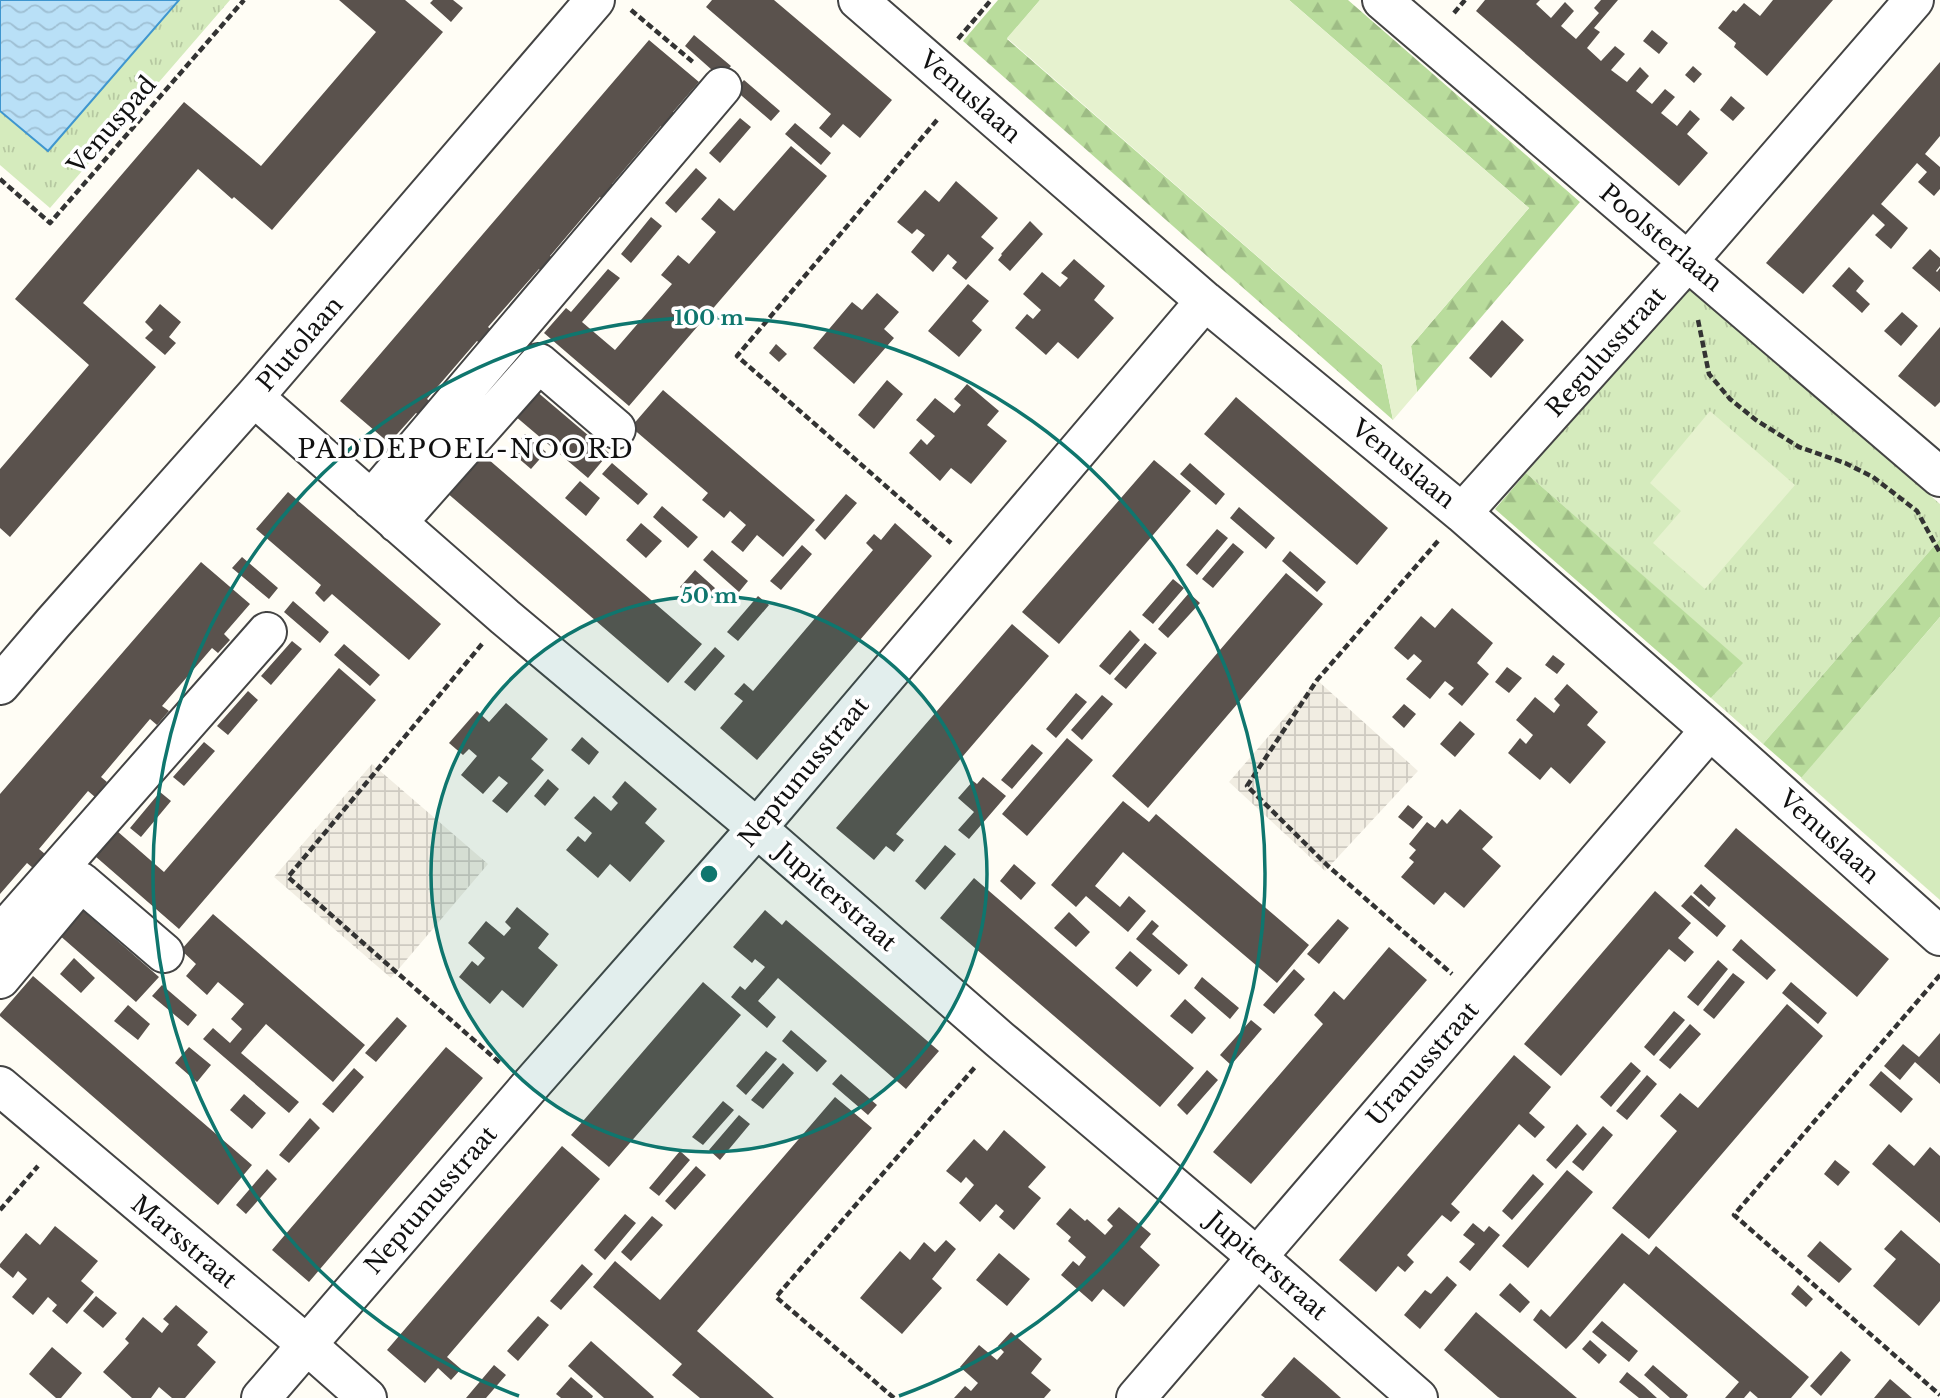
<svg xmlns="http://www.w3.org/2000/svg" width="1940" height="1398" viewBox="0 0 1940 1398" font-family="'Libre Baskerville',serif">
	<defs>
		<pattern id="grass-tufts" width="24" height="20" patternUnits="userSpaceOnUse" patternTransform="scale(1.75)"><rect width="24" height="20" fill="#d5ebbd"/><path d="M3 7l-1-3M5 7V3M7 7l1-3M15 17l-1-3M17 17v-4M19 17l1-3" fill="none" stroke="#b6c8a1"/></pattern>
		<pattern id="forest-firs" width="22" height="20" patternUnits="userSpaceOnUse" patternTransform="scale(1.75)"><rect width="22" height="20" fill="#b9dc9c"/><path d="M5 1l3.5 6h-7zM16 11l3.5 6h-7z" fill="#9ebc85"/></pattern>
		<pattern id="plaza-grid" width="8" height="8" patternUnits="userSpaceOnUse" patternTransform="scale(1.75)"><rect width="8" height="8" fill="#f1ede2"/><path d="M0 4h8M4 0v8" fill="none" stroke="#cecac1"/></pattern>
		<pattern id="water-waves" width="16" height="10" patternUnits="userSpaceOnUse" patternTransform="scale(1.75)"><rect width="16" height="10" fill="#b9e0f7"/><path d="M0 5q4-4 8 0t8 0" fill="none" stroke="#9ebfd3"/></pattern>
	</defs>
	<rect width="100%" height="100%" fill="#fffdf5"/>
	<path fill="url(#grass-tufts)" d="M179 0H230L50 208 0 165V111L48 151Z
		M1690 285 1940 504V539L1763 744 1711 698 1742 663 1526 473Z"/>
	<path fill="url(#forest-firs)" d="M998 0H1040L1007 39 1382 365 1393 420 963 41Z
		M1289 0H1348L1580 202 1417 392 1411 346 1529 208Z
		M1526 473 1743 663 1711 698 1495 509Z
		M1940 539V617L1802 778 1763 744Z"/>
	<path fill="#d5ebbd" d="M1940 617V900L1801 778Z"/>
	<path fill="#e6f2cf" d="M1040 0H1289L1529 208 1411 346 1417 392 1393 420 1382 365 1007 38Z
		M1710 411 1795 485 1705 589 1653 543 1681 511 1650 483Z"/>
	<path fill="url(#plaza-grid)" d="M1317 680 1418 771 1325 871 1229 782Z
		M372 764 488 864 391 978 274 877Z"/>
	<path fill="url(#water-waves)" stroke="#3f96cf" stroke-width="2" d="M0 0H179L48 151 0 111Z"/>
	<path fill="#5a524d" d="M339 0H405L443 32 272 230 234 197 232 199 198 169 83 303 156 367 10 537 0 528V469L89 365 15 299 184 102 261 166 376 32Z
		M433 0H453L463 8 451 22 430 3Z
		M712 0H774L892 100 860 138 843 124 831 138 819 128 831 114 706 7Z
		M1485 0H1540L1536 4 1551 18 1565 2 1574 11 1561 26 1576 39 1599 13 1594 8 1601 0H1618L1594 28 1600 32 1587 48 1601 61 1615 46 1625 54 1611 70 1627 82 1640 67 1649 76 1636 91 1652 104 1665 89 1675 97 1661 113 1677 126 1690 110 1700 119 1687 134 1708 153 1679 186 1476 11Z
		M1773 0H1833L1767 76 1734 47 1736 43 1718 28 1733 10 1736 12 1744 3 1760 16Z
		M1652 30 1668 43 1659 54 1643 41Z
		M694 35 731 66 721 78 685 46Z
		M649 40 699 82 673 112 680 118 668 132 661 126 612 184 618 190 607 203 600 197 550 256 556 261 545 274 539 269 488 327 495 333 483 346 477 341 427 399 433 404 421 417 416 413 389 443 340 401Z
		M1940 62V136L1925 154 1940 167V189L1934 196 1918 182 1927 172 1917 163 1881 204 1908 228 1891 249 1875 235 1885 225 1873 214 1803 294 1766 263Z
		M1693 66 1702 74 1694 83 1685 75Z
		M744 80 780 111 771 121 735 90Z
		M1731 96 1745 108 1733 121 1720 110Z
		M740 118 751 127 720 163 709 153Z
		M795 123 831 153 821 165 785 134Z
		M791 146 827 176 629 406 544 333 566 308 571 312 608 269 620 278 582 322 615 350 672 284 661 275 678 255 689 264 716 232 701 219 709 210 719 198 734 211Z
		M696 168 707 178 676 213 665 203Z
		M956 181 998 218 981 237 994 248 966 280 952 268 957 262 948 254 933 272 911 252 925 235 917 229 912 234 897 222 925 190 939 202Z
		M651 217 662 226 631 263 621 254Z
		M1030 221 1043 234 1010 271 998 260 1002 255 1001 254Z
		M1930 249 1940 258V266L1936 271 1937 272 1940 268V292L1912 268Z
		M1074 259 1105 286 1094 300 1114 318 1078 359 1058 342 1046 355 1015 328 1027 314 1033 319 1041 310 1023 294 1042 272 1060 287 1068 278 1061 273Z
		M1849 267 1864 281 1856 291 1870 304 1862 313 1832 286Z
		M968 284 989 301 972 321 982 330 959 357 928 331Z
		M877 293 899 312 884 329 894 338 854 384 813 348 852 302 862 310Z
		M160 304 181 322 169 337 176 343 165 355 145 338 153 330 145 322Z
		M1902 312 1918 326 1901 346 1884 331Z
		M1502 320 1524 340 1491 378 1469 358Z
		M1940 327V402L1935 407 1898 376Z
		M776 344 787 354 779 362 769 353Z
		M887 380 903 394 874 429 858 415Z
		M967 384 999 411 987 425 1007 441 971 484 951 468 940 481 909 453 921 439 927 445 935 436 916 420 935 398 954 413 961 405 954 399Z
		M529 385 609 453 588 478 508 410Z
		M663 390 815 520 783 557 757 535 743 552 731 542 746 525 730 511 724 518 702 500 708 493 631 427Z
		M1236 397 1388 528 1357 565 1204 434Z
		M525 434 546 452 531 469 510 451Z
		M481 453 702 644 668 683 446 492Z
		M1154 460 1191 491 1059 644 1022 612Z
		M612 463 648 494 638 505 602 474Z
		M1190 463 1225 494 1216 505 1180 474Z
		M580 481 600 498 586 516 565 498Z
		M288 492 441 624 409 660 332 594 324 602 315 593 321 585 256 529Z
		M846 494 857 503 825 540 815 530Z
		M662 506 698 537 688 548 653 517Z
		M1239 507 1275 538 1266 549 1230 518Z
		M641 523 662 541 646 558 626 540Z
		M895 523 932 556 757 760 720 728 743 701 734 694 744 683 753 691 873 550 866 543 874 534 881 540Z
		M1217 529 1228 538 1197 575 1186 565Z
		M1233 543 1244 552 1213 588 1202 579Z
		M802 545 812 554 781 590 770 581Z
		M712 550 748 581 739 592 703 560Z
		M1290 551 1326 582 1317 592 1282 561Z
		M242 557 278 588 269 599 232 568Z
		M201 562 250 604 224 634 230 640 218 653 212 648 162 706 169 711 157 725 150 719 101 777 107 782 95 797 88 791 39 849 45 854 33 868 27 863 0 894V794Z
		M695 570 715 588 700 605 680 587Z
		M1286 573 1323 604 1148 808 1112 776Z
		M1173 579 1184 588 1153 624 1142 615Z
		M1189 593 1200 603 1168 638 1158 629Z
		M758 596 769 605 738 641 727 632Z
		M293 601 329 632 320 643 284 612Z
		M1452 608 1493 643 1477 663 1489 674 1462 706 1448 694 1454 688 1445 681 1430 699 1406 679 1422 661 1414 654 1408 660 1394 648 1421 616 1435 628Z
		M1012 624 1049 656 896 834 904 840 894 852 886 846 874 860 836 828Z
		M1130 630 1140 640 1110 675 1099 666Z
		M292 641 302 649 271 685 261 676Z
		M1145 643 1157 653 1126 689 1114 679Z
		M344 644 380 675 370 686 334 655Z
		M715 647 725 656 695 691 684 682Z
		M1553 655 1565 664 1557 674 1545 665Z
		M1507 667 1522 678 1509 693 1495 682Z
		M339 668 376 700 179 929 95 856 117 831 164 872Z
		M1567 684 1598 712 1587 725 1606 742 1570 784 1551 767 1540 780 1508 753 1520 738 1526 744 1533 735 1516 720 1535 697 1554 713 1560 705 1554 699Z
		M248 691 258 700 228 735 217 726Z
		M1076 693 1087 702 1056 738 1046 729Z
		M1102 695 1113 704 1082 740 1071 730Z
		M506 703 548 739 531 759 544 770 507 813 492 801 508 783 499 776 483 794 461 775 477 756 469 749 463 755 449 743 477 711 489 722Z
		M1404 704 1416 714 1404 728 1392 717Z
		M1460 721 1475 734 1455 757 1440 744Z
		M582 737 599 752 589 765 571 750Z
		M1067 738 1093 760 1027 836 1002 814Z
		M204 742 215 751 184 786 173 777Z
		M1032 744 1043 753 1012 789 1001 780Z
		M983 777 1006 796 969 839 958 830 974 812 958 798 973 781 977 784Z
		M548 779 559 789 545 806 534 796Z
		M625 781 657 809 645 823 665 841 630 882 610 864 598 878 566 850 578 836 585 842 592 833 574 818 594 796 611 811 618 803 612 797Z
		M160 792 171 801 141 837 130 828Z
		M1123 801 1149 822 1156 814 1309 945 1277 983 1123 852 1095 886 1120 907 1129 896 1146 911 1128 932 1086 896 1076 907 1051 885Z
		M1408 805 1423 817 1413 829 1398 817Z
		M1460 809 1493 837 1482 849 1501 866 1464 908 1445 892 1434 905 1401 877 1414 862 1409 858 1416 850 1409 844 1427 822 1435 828 1442 819 1447 824Z
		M1736 828 1889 959 1857 997 1704 866Z
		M945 845 956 854 925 890 915 881Z
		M1014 864 1036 883 1021 900 1000 881Z
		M974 878 1194 1068 1160 1107 940 918Z
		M1701 884 1716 898 1709 907 1693 893Z
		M1655 891 1691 923 1678 938 1694 952 1685 962 1669 949 1561 1076 1524 1044Z
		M1691 895 1726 926 1717 937 1681 906Z
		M517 907 549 934 538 948 558 965 523 1008 502 990 490 1004 459 977 472 961 478 966 485 958 468 943 486 921 504 936 511 928 505 922Z
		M80 908 159 977 136 1002 58 934Z
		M765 910 782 925 786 920 939 1051 906 1089 778 978 758 1001 776 1017 767 1028 731 997 740 986 745 990 765 967 755 959 752 963 733 947Z
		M1069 912 1090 932 1076 947 1054 928Z
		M213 914 365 1045 333 1082 266 1024 241 1053 299 1102 289 1113 203 1039 213 1028 230 1043 242 1029 231 1019 244 1004 218 982 207 995 186 976 196 964 181 950Z
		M1338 919 1349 928 1319 964 1307 954Z
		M1152 920 1159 926 1152 934 1188 965 1179 975 1136 939Z
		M1741 939 1776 970 1767 980 1732 950Z
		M1389 947 1427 980 1251 1184 1213 1152 1323 1024 1314 1015 1334 991 1344 1000Z
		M1130 951 1152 970 1137 987 1115 968Z
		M74 958 95 978 81 993 60 974Z
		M1718 960 1728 969 1698 1006 1687 997Z
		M1294 969 1305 979 1274 1014 1263 1005Z
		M1733 973 1745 982 1714 1019 1703 1010Z
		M33 976 252 1165 218 1205 0 1016V1014Z
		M1202 977 1239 1008 1230 1019 1194 988Z
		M703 982 741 1015 609 1167 571 1135Z
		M1791 982 1827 1013 1818 1024 1782 993Z
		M162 985 197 1015 188 1026 152 996Z
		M1185 999 1206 1018 1192 1034 1170 1016Z
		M1787 1004 1823 1036 1649 1239 1612 1208 1677 1131 1660 1116 1680 1093 1698 1108Z
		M128 1005 150 1024 138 1040 114 1021Z
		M1674 1011 1685 1020 1654 1056 1644 1047Z
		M397 1017 407 1026 376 1062 365 1053Z
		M1251 1020 1262 1029 1231 1065 1220 1055Z
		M1690 1024 1701 1034 1670 1069 1659 1060Z
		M791 1030 827 1061 817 1072 782 1041Z
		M1940 1033V1084L1915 1062 1900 1080 1884 1066 1903 1044 1919 1057Z
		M189 1047 211 1065 197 1082 175 1063Z
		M446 1047 483 1078 309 1282 272 1250Z
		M766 1051 777 1059 746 1095 736 1086Z
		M1514 1055 1551 1087 1529 1113 1545 1127 1535 1138 1519 1124 1451 1204 1460 1212 1451 1222 1442 1215 1407 1255 1414 1262 1405 1272 1398 1266 1376 1292 1339 1260Z
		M1631 1062 1641 1071 1611 1107 1600 1097Z
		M783 1063 794 1073 763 1109 751 1100Z
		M354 1068 364 1077 333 1113 322 1104Z
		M1207 1070 1218 1080 1187 1115 1177 1105Z
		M1881 1071 1913 1099 1901 1113 1869 1085Z
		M841 1074 877 1105 868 1115 832 1084Z
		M1647 1075 1657 1084 1627 1120 1616 1111Z
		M244 1094 266 1113 252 1129 230 1110Z
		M835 1097 872 1128 697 1331 774 1398H700L672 1375 682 1364 593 1287 615 1261 660 1300Z
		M723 1101 734 1110 703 1145 692 1137Z
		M739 1115 750 1124 720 1160 709 1150Z
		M310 1118 320 1128 289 1163 279 1155Z
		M1577 1124 1587 1134 1556 1169 1546 1160Z
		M1603 1126 1613 1135 1583 1171 1572 1162Z
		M1004 1130 1046 1167 1028 1187 1041 1198 1014 1230 999 1217 1004 1211 996 1204 980 1222 959 1203 974 1185 966 1177 961 1183 946 1171 974 1139 987 1151Z
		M1889 1144 1914 1166 1930 1147 1940 1156V1223L1872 1164Z
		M562 1146 600 1179 447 1357 461 1369 451 1380 438 1368 425 1383 387 1350Z
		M680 1151 690 1160 659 1196 649 1188Z
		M1835 1160 1850 1172 1838 1186 1824 1174Z
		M696 1166 706 1175 675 1210 665 1201Z
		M267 1169 277 1179 246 1214 236 1205Z
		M1567 1170 1593 1192 1528 1268 1502 1246Z
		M1533 1174 1544 1184 1512 1220 1502 1211Z
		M1119 1207 1151 1234 1140 1247 1160 1265 1124 1307 1103 1289 1092 1302 1061 1275 1073 1261 1079 1266 1086 1257 1068 1241 1071 1237 1056 1224 1070 1208 1085 1221 1087 1219 1105 1235 1113 1226 1107 1220Z
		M625 1214 636 1223 605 1260 594 1250Z
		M652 1216 663 1225 631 1261 621 1252Z
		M1473 1223 1484 1232 1489 1226 1500 1235 1470 1271 1459 1262 1475 1244 1463 1235Z
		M55 1226 98 1261 81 1281 94 1292 67 1324 52 1311 57 1305 48 1297 33 1315 12 1297 27 1279 18 1271 13 1278 0 1267V1264L26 1233 40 1245Z
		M1901 1230 1940 1264V1301L1919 1326 1873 1286 1896 1259 1884 1249Z
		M1622 1233 1649 1255 1656 1246 1809 1377 1791 1398H1758L1750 1391 1744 1398H1725L1739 1382 1624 1283 1576 1339 1566 1349 1533 1320 1541 1309 1550 1317Z
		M946 1240 956 1249 932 1279 942 1288 902 1334 860 1298 900 1251 910 1260 924 1242 935 1252Z
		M1820 1241 1852 1269 1839 1283 1807 1256Z
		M999 1253 1030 1279 1007 1306 976 1280Z
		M582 1264 593 1274 561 1310 550 1301Z
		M1447 1276 1457 1285 1420 1329 1404 1315 1425 1290 1431 1294Z
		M1510 1283 1530 1302 1520 1313 1499 1295Z
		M1798 1285 1813 1299 1806 1307 1791 1294Z
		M96 1296 117 1313 103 1328 83 1311Z
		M176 1305 208 1332 197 1345 216 1362 185 1398H172L159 1387 151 1398H132L103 1372 129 1343 125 1339 143 1317 162 1333 169 1324 163 1319Z
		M1476 1312 1531 1359 1577 1398H1500L1498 1397 1444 1350Z
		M538 1316 549 1325 518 1361 507 1351Z
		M1602 1321 1638 1351 1629 1362 1592 1332Z
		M1011 1332 1042 1359 1031 1373 1051 1390 1044 1398H954L965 1386 971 1391 978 1383 960 1367 979 1345 997 1360 1004 1352 998 1346Z
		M1590 1340 1607 1355 1599 1364 1582 1349Z
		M591 1341 654 1397 653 1398H604L568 1366Z
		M52 1347 82 1373 61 1398H56L29 1374Z
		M1841 1351 1851 1360 1821 1396 1810 1386Z
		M1294 1357 1323 1382 1341 1398H1265L1261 1395Z
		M494 1365 506 1375 486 1398H466Z
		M1653 1365 1688 1395 1686 1398H1670L1644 1375Z
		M1627 1372 1644 1386 1657 1398H1639L1619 1382Z
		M571 1377 593 1396 592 1398H561L556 1394Z
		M1890 1379 1912 1398H1874Z"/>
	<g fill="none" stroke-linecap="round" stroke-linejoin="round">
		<g stroke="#444" stroke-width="42">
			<path id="minor" d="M858 0 1205 301 1462 513 1710 730 1940 936
				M1382 0 1940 477
				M254 397 505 617 757 828 999 1039 1257 1257 1418 1398
				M371 500 722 87
				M1462 513 1688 261 1914 0
				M397 523 539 363 616 429
				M0 685 53 623 254 397 595 0
				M0 935 267 632
				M0 979 81 882 164 953
				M0 1086 306 1344 367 1398
				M261 1398 528 1088 757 828 1205 301
				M1136 1398 1710 730"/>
		</g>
		<path stroke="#333" stroke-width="4.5" stroke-dasharray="7 3.5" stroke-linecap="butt" d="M631 10 694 63
			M1454 13 1465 0
			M958 39 991 0
			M937 120 737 356 951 543
			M0 179 50 223 244 0
			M1698 320 1709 374 1730 399 1756 420 1799 447 1845 463 1873 477 1917 511 1940 553
			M1438 541 1317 680 1247 786 1328 866 1452 974
			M482 644 288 877 500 1063
			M1940 975 1734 1215 1940 1395
			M0 1210 38 1166
			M894 1398 776 1297 976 1066"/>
		<use href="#minor" stroke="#fff" stroke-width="38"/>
	</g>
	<circle cx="709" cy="874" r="278" fill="#0f766e" fill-opacity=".12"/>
	<g fill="none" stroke="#0f766e" stroke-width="3.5">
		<circle cx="709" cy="874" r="278"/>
		<path d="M519 1396A556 556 0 1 1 899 1396"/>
	</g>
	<g text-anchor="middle" stroke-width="7" stroke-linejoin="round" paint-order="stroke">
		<g font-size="24" fill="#111" stroke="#fff">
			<text transform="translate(970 97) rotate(41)" y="8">Venuslaan</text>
			<text transform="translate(112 125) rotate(-49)" y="8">Venuspad</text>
			<text transform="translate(1661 238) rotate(40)" y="8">Poolsterlaan</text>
			<text transform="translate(300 344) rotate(-49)" y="8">Plutolaan</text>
			<text transform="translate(1606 352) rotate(-48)" y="8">Regulusstraat</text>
			<text transform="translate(1403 464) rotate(39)" y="8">Venuslaan</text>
			<text transform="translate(804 772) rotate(-50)" y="8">Neptunusstraat</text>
			<text transform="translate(1829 837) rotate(42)" y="8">Venuslaan</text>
			<text transform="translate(836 897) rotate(41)" y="8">Jupiterstraat</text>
			<text transform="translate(1423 1064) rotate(-49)" y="8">Uranusstraat</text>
			<text transform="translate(431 1200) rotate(-49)" y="8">Neptunusstraat</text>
			<text transform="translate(184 1242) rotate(40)" y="8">Marsstraat</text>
			<text transform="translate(1267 1266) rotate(41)" y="8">Jupiterstraat</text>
		</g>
		<g font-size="26" letter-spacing="2" fill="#111" stroke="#fff">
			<text x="466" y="458">PADDEPOEL-NOORD</text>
		</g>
	</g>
	<circle cx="709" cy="874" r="10" fill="#0f766e" stroke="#fff" stroke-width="3.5"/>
	<g font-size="21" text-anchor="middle" font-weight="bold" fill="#0f766e" stroke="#fff" stroke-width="7" stroke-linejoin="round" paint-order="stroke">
		<text x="709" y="325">100 m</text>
		<text x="709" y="603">50 m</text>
	</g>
</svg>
